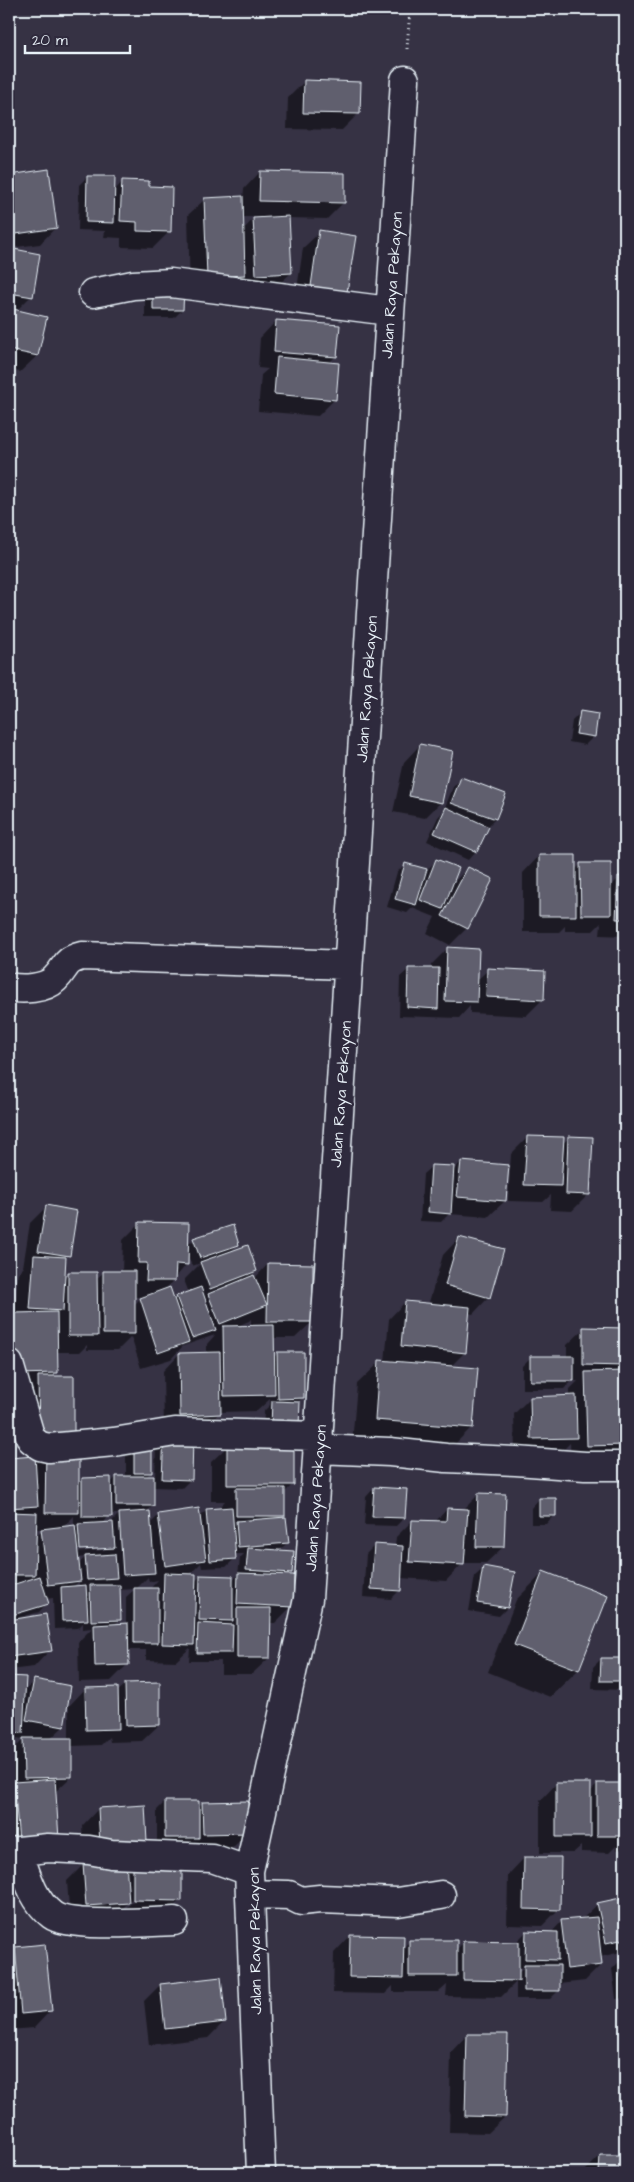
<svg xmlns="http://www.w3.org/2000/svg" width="634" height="2182" viewBox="0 0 634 2182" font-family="'Architects Daughter',sans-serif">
	<rect width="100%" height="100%" fill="#363244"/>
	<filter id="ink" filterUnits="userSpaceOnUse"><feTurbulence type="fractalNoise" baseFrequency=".02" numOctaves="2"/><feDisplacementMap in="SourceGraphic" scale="10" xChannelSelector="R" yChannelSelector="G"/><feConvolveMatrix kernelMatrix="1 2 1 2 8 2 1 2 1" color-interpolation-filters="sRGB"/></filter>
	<g filter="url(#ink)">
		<path fill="#0007" fill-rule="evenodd" d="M305 81 358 114 342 130 287 129 288 98Z
			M48 170 56 227 40 244 9 248V176Z
			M260 172 343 203 327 219 288 218 291 273 274 289 190 293 188 215 205 199 243 198 244 189ZM242 217H255L243 230Z
			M87 177 114 191 123 181 148 187 169 232 153 248 121 247V238L104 237 105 231 78 230 79 185Z
			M320 232 346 292 295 303 303 248Z
			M9 249 39 255 31 296 16 311 37 356 20 372 9 370Z
			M154 289 182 310 174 318H145V297Z
			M276 321 336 356 329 363 335 399 318 416 258 411 261 375 268 369 258 368 260 338Z
			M580 713 594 736 585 745 569 742 572 721Z
			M420 745 441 802 425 818 393 812 404 762Z
			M461 779 495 819 486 828 476 851 468 860 427 841 438 817 443 812 453 787Z
			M539 856 575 870 581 864 610 887 619 878H625V936L600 935 601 923 593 931H565V926L559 932H523V873Z
			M436 861 451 885 468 868 467 928 450 945 427 933 435 917 412 908 407 913 387 907 397 872 406 864 427 870Z
			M447 949 476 981 488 970 543 999 526 1016 470 1013V1006L459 1018 399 1016 400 977 409 969H431V965Z
			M528 1137 562 1144 569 1138 589 1194 572 1211 550 1210 551 1195 543 1202 508 1201 511 1154Z
			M461 1162 507 1166 505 1201 488 1217 449 1214 441 1222 420 1221 423 1174 432 1166 453 1171Z
			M46 1207 68 1255 65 1259 63 1279 68 1274 96 1279 104 1272H122L123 1240 139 1224 187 1246 194 1239 237 1245 230 1252 256 1271 252 1274 254 1279 268 1264 312 1322 295 1338H273V1358L278 1353 302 1398 298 1402V1426L263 1434 264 1411 270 1405V1399L257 1411 220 1412 203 1431 164 1432 163 1371 179 1354 207 1353V1344L215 1335 183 1346 171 1359 141 1368 131 1337 118 1350H87V1345L80 1352H56L57 1372 52 1377 73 1435 78 1484 82 1479 110 1484 116 1477H126V1450L134 1441 150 1473 146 1477H155L156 1443 165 1435 190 1480 182 1488 153 1487V1506L146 1512 150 1524 159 1515 199 1517 207 1510 220 1509V1506L225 1501H211V1462L228 1446 293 1484 283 1494V1516L280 1519 287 1543 279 1551 291 1572 287 1576 292 1606 275 1623H270L269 1658 252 1674H221V1661H189L190 1648 176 1661 146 1660V1650H127V1665L111 1681 79 1682 78 1642 92 1628 83 1629V1623L78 1628 54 1629 53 1598 46 1599 47 1603 39 1612 18 1618 50 1650 34 1667 9 1670V1459L34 1457V1463L45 1452H23L22 1394 9 1390V1320L15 1314 18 1273 24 1267H23L30 1223ZM187 1253 192 1266 201 1263 184 1280 189 1293 177 1297 173 1301 164 1291 187 1264ZM134 1297H142L134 1305ZM251 1319V1327H235L249 1321ZM110 1514H119L110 1523 103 1524ZM74 1516V1525H79L74 1530 62 1528ZM35 1529H43L35 1537ZM104 1548V1550L74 1552V1549ZM234 1554H244L240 1558 238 1575 232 1581 200 1576 195 1582 189 1575 201 1563 202 1568 226 1567 235 1558ZM85 1557 78 1565 77 1558ZM148 1577 149 1582 158 1580 150 1589H136ZM79 1581V1587H73ZM135 1589 126 1597V1625H114L120 1619 119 1590Z
			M459 1238 489 1297 473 1314 468 1313 465 1352 450 1367 472 1427 449 1450 352 1443 357 1384 380 1362H385L389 1319 405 1302 437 1305 429 1302 443 1255Z
			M584 1329 625 1330V1456L571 1462 570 1443 559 1454 515 1455 514 1414 530 1398 569 1396V1390L578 1381H572L564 1389H522V1366L531 1357H567V1345Z
			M374 1488 404 1518 396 1526 364 1525 366 1497Z
			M479 1494 503 1547 486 1563H463L446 1581 400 1578 399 1591 391 1599 363 1597 366 1554 374 1546 395 1547 396 1537 412 1521 435 1522 447 1509 463 1510Z
			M539 1499 554 1515 546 1524H531V1508Z
			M484 1568 507 1608 499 1616 469 1611 475 1576Z
			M544 1572 607 1597 578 1670 550 1697 488 1672 516 1600Z
			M601 1659H625V1690L592 1689 593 1667Z
			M9 1677 25 1678 24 1691 35 1681 70 1687 63 1727 50 1739H69V1706L85 1689 116 1693 126 1684 159 1725 142 1741 110 1742 109 1737 101 1745 71 1746V1777L54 1793 9 1857V1754L24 1739 16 1738 9 1745Z
			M556 1784 590 1792 598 1784 625 1785V1849L616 1850V1846L609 1853 581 1852V1846L573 1853H540V1801Z
			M165 1802 198 1808 202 1804 248 1833 231 1849 187 1850 157 1846V1810Z
			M144 1806 84 1861 82 1826 98 1809Z
			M524 1858 559 1909 542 1926 507 1925 508 1875Z
			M134 1864 180 1900 164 1917 118 1916 138 1896 136 1895 111 1920 70 1922 67 1881 83 1865 125 1872Z
			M625 1898V1951L600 1957 601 1965 585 1981 559 1984V1990L550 1999H516V1982L501 1997 446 1996 447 1985 439 1992H393V1986L385 1994 333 1993 334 1953 350 1936 402 1949 410 1941 456 1950 464 1942 518 1943V1940L526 1932 551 1933 562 1921 582 1919 598 1904ZM518 1967 524 1968 517 1974Z
			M15 1949 50 2011 34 2028 9 2030V1955Z
			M625 1960V1998L616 1999 612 1969 620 1961Z
			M160 1985 225 2021 208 2038 149 2045 144 2001Z
			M467 2035 505 2117 488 2133 449 2132 451 2052Z
			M600 2156H625V2173H583Z"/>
		<path fill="#605e6e" stroke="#e8f1f8" d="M304 80 361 82 360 114 303 113Z
			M49 169 57 228 9 235V175Z
			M260 171 345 173V203L259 201Z
			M87 176H115L114 223 86 222Z
			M122 180 149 181V186L172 187 171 232 137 231V222L120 221Z
			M243 196 245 275 207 277 204 198Z
			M289 216 292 273 256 275 253 218Z
			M319 230 356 236 347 292 311 286Z
			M9 248 40 254 33 297 9 293Z
			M153 288H184L183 310H153Z
			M9 308 47 317 38 356 9 350Z
			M276 320 340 325 337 357 274 352Z
			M277 357 339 363 336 400 274 394Z
			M580 711 598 714 595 737 576 734Z
			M420 744 453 751 442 803 409 796Z
			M461 777 506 794 496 819 451 803Z
			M446 807 489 827 477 852 434 833Z
			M539 855H576V916H539Z
			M436 859 459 868 443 909 420 900Z
			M405 863 427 869 416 905 395 899Z
			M580 863H611V915H581Z
			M468 867 493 879 468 929 442 916Z
			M618 876 625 877V919H616Z
			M447 947 479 949 477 1002 445 1001Z
			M408 968H439L438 1009 407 1007Z
			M487 968 545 971 544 1000 486 997Z
			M527 1136 564 1137 561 1186 524 1185Z
			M568 1136 593 1137 590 1195 566 1194Z
			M461 1161 509 1165 506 1201 457 1197Z
			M431 1165 454 1166 451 1214 428 1212Z
			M46 1205 77 1211 70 1256 38 1251Z
			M139 1222 189 1223 188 1265 176 1264 175 1281H146L147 1263H138Z
			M233 1225 239 1245 200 1258 193 1238Z
			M459 1237 504 1249 490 1298 445 1285Z
			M248 1245 257 1271 210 1289 200 1262Z
			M34 1255 66 1257 63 1311 30 1309Z
			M268 1263 313 1264V1322H267Z
			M103 1271H135V1334H103Z
			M68 1272H97L98 1336H68Z
			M254 1275 267 1305 220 1324 208 1294Z
			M170 1287 189 1342 158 1353 140 1298Z
			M201 1287 216 1330 192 1338 176 1296Z
			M405 1301 470 1307 466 1353 401 1346Z
			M57 1312 58 1373 15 1374 14 1313Z
			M274 1325 275 1395 224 1396 223 1326Z
			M583 1327 625 1328V1366L583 1365Z
			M220 1352 221 1414 180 1416 179 1353Z
			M277 1352H304V1398L278 1399Z
			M530 1356H574V1381H530Z
			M379 1360 478 1368 473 1428 375 1420Z
			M625 1371V1445L587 1446 585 1372Z
			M38 1376H74V1435L39 1436Z
			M576 1395 577 1438 531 1439 530 1397Z
			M272 1401 300 1402 299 1426H271Z
			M164 1434 193 1435 192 1480 162 1479Z
			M134 1440H152V1473H134Z
			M227 1444 294 1445V1485H227Z
			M46 1449 79 1450V1513H45Z
			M35 1456 38 1506 9 1508V1458Z
			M116 1476H154V1506H116Z
			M111 1477 112 1517H82V1478Z
			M374 1487 407 1489 405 1518 372 1517Z
			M236 1488H285V1516H236Z
			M478 1493 506 1494 504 1547H476Z
			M539 1498H556V1516H539Z
			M232 1507 236 1559 210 1561 206 1509Z
			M199 1508 206 1560 165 1566 158 1514Z
			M447 1508 468 1509 464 1565 409 1562 412 1520 446 1521Z
			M150 1511 155 1573 123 1575 119 1513Z
			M9 1512 37 1513 35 1575H9Z
			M286 1517 289 1543 238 1547 236 1521Z
			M113 1522 115 1548 80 1550 78 1524Z
			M75 1525 81 1581 48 1585 41 1529Z
			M374 1544 403 1546 401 1591 371 1589Z
			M248 1548 294 1551 292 1573 246 1570Z
			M115 1554 117 1578 87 1580 85 1556Z
			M483 1566 515 1572 508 1608 477 1603Z
			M543 1571 608 1596 579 1670 514 1645Z
			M164 1573 196 1574 194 1645 162 1644Z
			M238 1573 294 1575 293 1607 237 1604Z
			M200 1575 233 1576V1621L199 1620Z
			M40 1576 49 1604 9 1616V1586Z
			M86 1585 88 1620 62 1621 61 1587Z
			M90 1585H120L121 1620 91 1621Z
			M134 1588H158V1643H134Z
			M237 1608H271L270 1658H237Z
			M46 1614 52 1651 9 1657V1620Z
			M128 1623 129 1665 95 1666 94 1625Z
			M198 1623 233 1625 232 1653H197Z
			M601 1658H625V1681H600Z
			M9 1676 26 1677 23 1733 9 1732Z
			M34 1679 71 1686 64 1727 26 1720Z
			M160 1682V1725L126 1726 125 1683Z
			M118 1687 119 1729 86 1730 85 1688Z
			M23 1738H72V1777L24 1778Z
			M55 1779 59 1839 19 1842 14 1782Z
			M556 1783H591V1837H556Z
			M597 1783H625V1836H597Z
			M165 1801H199V1838H165Z
			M248 1801 249 1833 203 1834 202 1802Z
			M145 1805 147 1842 100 1845 98 1808Z
			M524 1857H561L560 1910 523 1909Z
			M126 1861 129 1903 86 1906 83 1864Z
			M133 1862 182 1863V1901L133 1900Z
			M625 1897V1939L606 1943 597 1903Z
			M597 1917 602 1965 567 1969 561 1920Z
			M526 1931 558 1932V1960L525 1959Z
			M350 1935 404 1936 403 1978 349 1977Z
			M409 1940H457V1976H409Z
			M463 1941 519 1942V1981L463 1980Z
			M45 1944 52 2011 21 2014 15 1947Z
			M620 1959H625V1991H624Z
			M524 1965H560V1991H524Z
			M221 1977 226 2022 165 2029 160 1984Z
			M467 2034H508L506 2117 465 2116Z
			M600 2155H625V2173H599Z"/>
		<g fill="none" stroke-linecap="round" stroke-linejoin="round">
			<g stroke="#e8f1f8" stroke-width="31">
				<path id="minor" d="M93 293 133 285 171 283 389 311
					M9 987C22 990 45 989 55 979 68 966 63 961 82 956L348 965
					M9 1364 31 1439 40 1446 49 1448 114 1442 175 1432 319 1436
					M317 1449 390 1452 446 1458 516 1461 585 1466H623
					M18 1851C26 1873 32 1900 52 1915 69 1928 150 1922 174 1921
					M9 1852 48 1848 89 1850 111 1854 212 1858 249 1871
					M250 1894 289 1895 301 1901 320 1899 398 1902 441 1895
					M261 2173 249 1871 308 1599 405 80"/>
			</g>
			<path stroke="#e8f1f8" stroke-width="3" stroke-dasharray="1 4" stroke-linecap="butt" d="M407 49 410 9"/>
			<use href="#minor" stroke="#2f2a3d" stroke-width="28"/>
		</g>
	</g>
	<g text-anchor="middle" stroke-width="4.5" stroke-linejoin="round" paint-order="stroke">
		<g font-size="16" fill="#e8f1f8" stroke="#2f2a3d">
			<text transform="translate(391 285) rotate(-86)" y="6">Jalan Raya Pekayon</text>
			<text transform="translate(366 689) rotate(-86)" y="6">Jalan Raya Pekayon</text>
			<text transform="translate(340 1094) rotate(-86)" y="6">Jalan Raya Pekayon</text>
			<text transform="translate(315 1498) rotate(-86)" y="6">Jalan Raya Pekayon</text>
			<text transform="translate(254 1941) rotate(-91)" y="6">Jalan Raya Pekayon</text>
		</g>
	</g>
	<rect width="634" height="2182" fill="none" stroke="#2f2a3d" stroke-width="30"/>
	<rect x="15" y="15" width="604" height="2152" fill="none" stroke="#e8f1f8" stroke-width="2" filter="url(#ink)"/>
	<path d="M25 45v8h105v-8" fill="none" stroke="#e8f1f8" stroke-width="2.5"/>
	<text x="32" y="45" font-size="15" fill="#e8f1f8" stroke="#2f2a3d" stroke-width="4" paint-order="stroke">20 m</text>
</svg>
